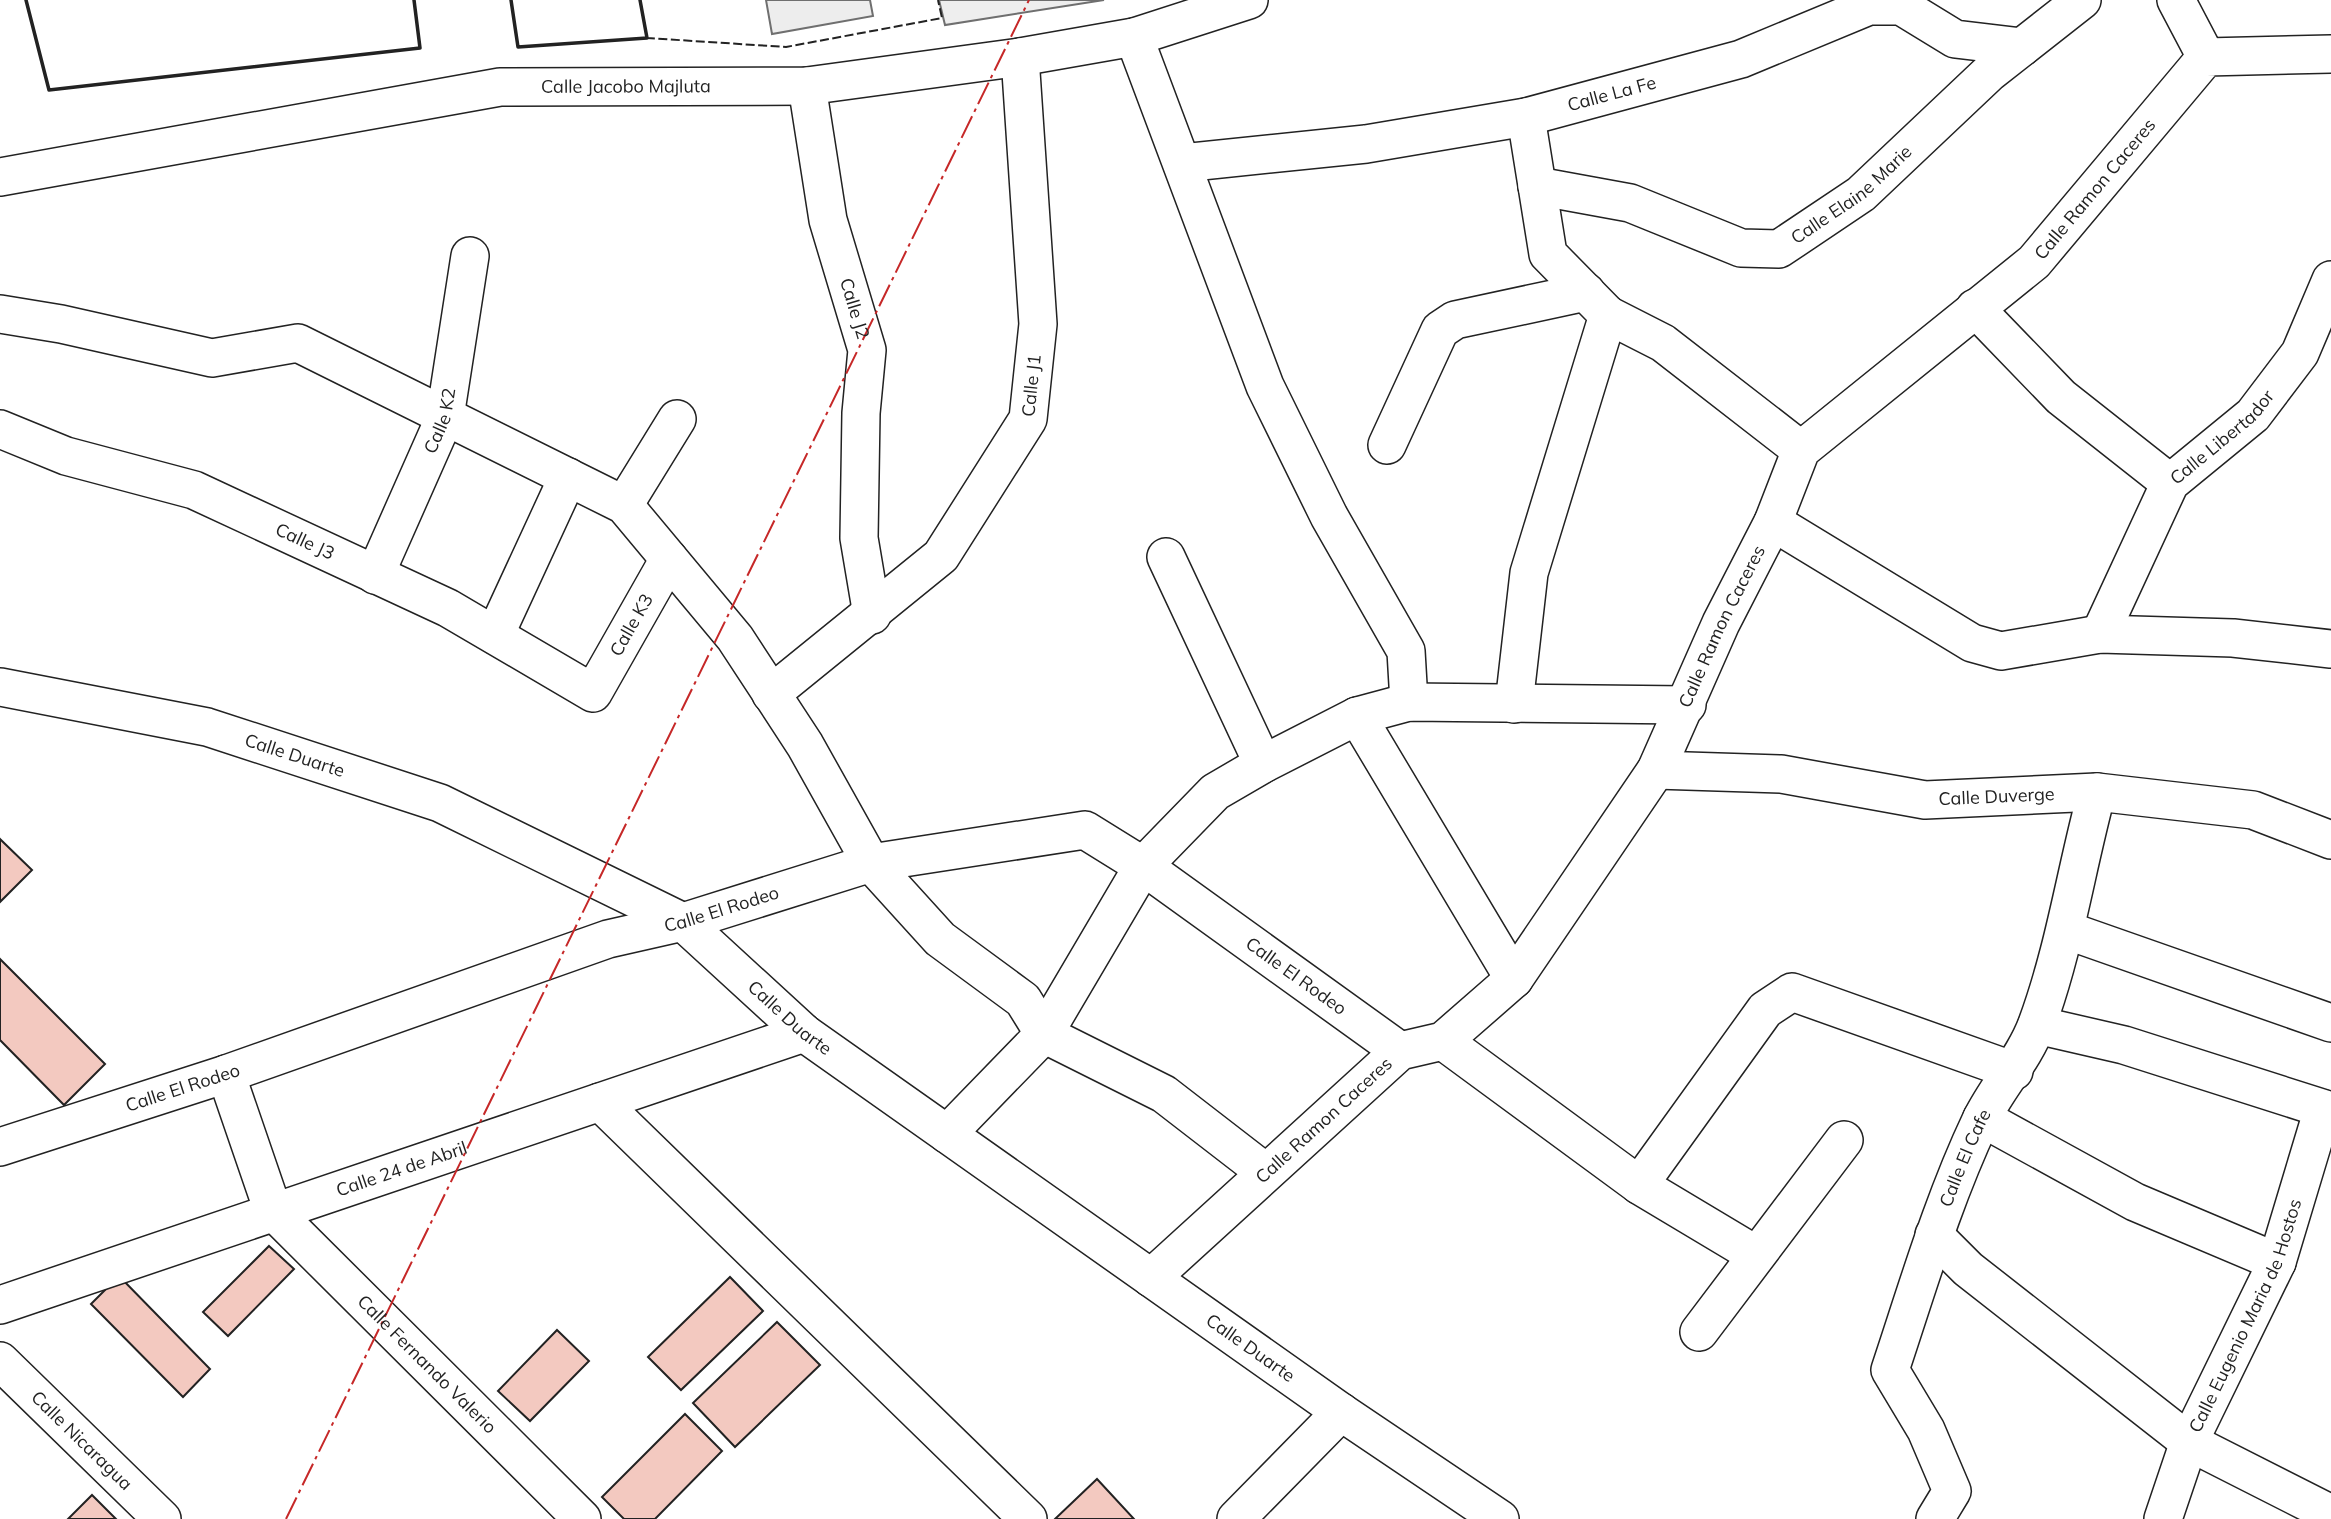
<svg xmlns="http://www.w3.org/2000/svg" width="2331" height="1519" viewBox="0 0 2331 1519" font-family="Mulish,sans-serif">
	<rect width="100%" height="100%" fill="#fff"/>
	<path fill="#eee" stroke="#6f6f6f" stroke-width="2" d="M939 0H1104L945 25Z"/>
	<path fill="#ededed" stroke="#6f6f6f" stroke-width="2" d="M766 0H870L873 16 772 34Z"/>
	<path fill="#f3c9c0" stroke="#222" stroke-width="2" d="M0 839 32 870 0 902Z
		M0 959 105 1064 64 1105 0 1040Z
		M269 1246 294 1269 228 1336 203 1312Z
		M119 1276 210 1369 183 1397 91 1304Z
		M730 1277 763 1311 681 1390 648 1357Z
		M777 1322 820 1365 735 1447 693 1403Z
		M557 1330 589 1361 530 1421 498 1391Z
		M685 1414 722 1451 655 1519H624L602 1497Z
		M1097 1479 1134 1519H1055Z
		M92 1495 116 1519H68Z"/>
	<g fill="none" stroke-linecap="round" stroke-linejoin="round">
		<g stroke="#222" stroke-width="40">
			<g id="street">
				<path d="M2176 0 2206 57"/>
				<path d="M1134 37 1265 386 1329 516 1406 651 1409 702"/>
				<path id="s1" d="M807 86 828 220 867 350 861 413 859 538 872 615"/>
				<path id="s2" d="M1182 163 1366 144 1526 117 1741 59 1869 6H1901L1955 39 2022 47"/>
				<path id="s3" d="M0 177 500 87 807 86 1020 57 1134 37 1249 0"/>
				<path id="s4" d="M1537 186 1630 203 1741 248 1779 249 1861 194 1989 73 2082 0"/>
				<path d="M1975 308 2061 397 2170 483"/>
				<path d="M0 314 61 324 212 358 298 343 624 505 735 638 805 745 871 863 940 939 1023 1000 1044 1034 1164 1094 1265 1172"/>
				<path d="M1608 315 1663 343 1801 450"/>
				<path id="s5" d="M0 429 66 456 194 490 448 608 593 693 669 559"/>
				<path d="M1387 445 1440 330 1455 320 1586 292"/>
				<path d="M624 505 677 419"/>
				<path d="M1773 522 1972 643 2001 651 2100 634 2233 638 2331 649"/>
				<path d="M1166 557 1263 764"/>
				<path id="s6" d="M375 575 445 417 470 256"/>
				<path id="s7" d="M2100 634 2170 483 2253 415 2300 353 2331 280"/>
				<path d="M495 635 568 477"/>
				<path id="s8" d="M0 687 207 727 440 803 683 922 804 1033 1341 1412 1500 1519"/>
				<path id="s9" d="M771 694 941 556 1028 419 1038 324 1020 57"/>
				<path d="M1514 704 1529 573 1608 315 1548 254 1526 117"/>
				<path d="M1357 716 1514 979"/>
				<path id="s10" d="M1656 770 1781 774 1925 800 2097 792 2253 810 2331 840"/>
				<path d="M2066 930 2331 1023"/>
				<path d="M2037 1025 2124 1045 2331 1111"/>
				<path d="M1443 1041 1639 1185 1756 1255"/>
				<path id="s11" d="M226 1074 273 1211 582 1519"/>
				<path d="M600 1102 1028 1519"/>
				<path d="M1982 1118 2135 1202 2277 1262"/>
				<path d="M947 1134 1044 1034 1143 866 1215 792 1263 764 1357 716 1409 702 1687 705"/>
				<path id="s12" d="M0 1147 226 1074 608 939 683 922 871 863 1085 830 1143 866 1400 1051"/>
				<path d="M1639 1185 1765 1010 1792 992 2014 1071"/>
				<path d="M1934 1235 1968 1269 2189 1442 2331 1514"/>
				<path id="s13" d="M1151 1278 1400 1051 1443 1041 1514 979 1656 770 1721 623 1773 522 1801 450 2034 262 2206 57 2331 54"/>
				<path id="s14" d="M0 1305 804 1033"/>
				<path d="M1699 1332 1844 1140"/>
				<path id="s15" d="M0 1361 162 1519"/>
				<path d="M1236 1519 1341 1412"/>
				<path id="s16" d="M1935 1519 1952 1491 1926 1430 1890 1370C1918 1286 1943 1200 1981 1120 1997 1087 2024 1059 2037 1024 2065 948 2076 869 2097 792"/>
				<path id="s17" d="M2163 1519 2189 1442 2277 1262 2323 1109"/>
			</g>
		</g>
		<use href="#street" stroke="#fff" stroke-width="37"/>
		<path stroke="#222" stroke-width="2" stroke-dasharray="9 3.5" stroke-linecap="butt" d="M640 0 647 38 786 47 942 18 938 0"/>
		<path stroke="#222" stroke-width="3.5" d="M26 0 49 90 420 48 414 0
			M511 0 518 47 647 38 640 0"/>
		<path stroke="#c62828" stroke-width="2" stroke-dasharray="24 5 3.5 5" stroke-linecap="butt" d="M286 1519 1029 0"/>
	</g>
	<g text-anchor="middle" stroke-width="5" stroke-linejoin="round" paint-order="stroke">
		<g font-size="18" fill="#222" stroke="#fff">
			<text dy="6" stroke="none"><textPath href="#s3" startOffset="634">Calle Jacobo Majluta</textPath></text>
			<text dy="6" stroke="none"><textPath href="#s2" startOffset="436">Calle La Fe</textPath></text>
			<text dy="6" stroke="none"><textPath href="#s13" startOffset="1474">Calle Ramon Caceres</textPath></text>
			<text dy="6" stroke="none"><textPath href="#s4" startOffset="343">Calle Elaine Marie</textPath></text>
			<text dy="6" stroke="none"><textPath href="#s1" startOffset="228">Calle J2</textPath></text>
			<text dy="6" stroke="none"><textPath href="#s9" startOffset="415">Calle J1</textPath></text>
			<text dy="6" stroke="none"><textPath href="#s6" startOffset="168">Calle K2</textPath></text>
			<text dy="6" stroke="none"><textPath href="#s7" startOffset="236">Calle Libertador</textPath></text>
			<text dy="6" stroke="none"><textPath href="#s5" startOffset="326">Calle J3</textPath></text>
			<text dy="6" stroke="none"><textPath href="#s5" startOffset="730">Calle K3</textPath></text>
			<text dy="6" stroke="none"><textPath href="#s13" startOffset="886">Calle Ramon Caceres</textPath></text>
			<text dy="6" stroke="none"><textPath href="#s8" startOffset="303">Calle Duarte</textPath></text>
			<text dy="6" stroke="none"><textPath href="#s10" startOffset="343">Calle Duverge</textPath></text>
			<text dy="6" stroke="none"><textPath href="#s12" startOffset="760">Calle El Rodeo</textPath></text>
			<text dy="6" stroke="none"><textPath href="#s12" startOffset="1390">Calle El Rodeo</textPath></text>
			<text dy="6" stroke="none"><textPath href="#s8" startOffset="870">Calle Duarte</textPath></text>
			<text dy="6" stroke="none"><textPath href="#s12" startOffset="192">Calle El Rodeo</textPath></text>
			<text dy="6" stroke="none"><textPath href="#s13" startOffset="234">Calle Ramon Caceres</textPath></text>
			<text dy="6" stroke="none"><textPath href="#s16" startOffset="394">Calle El Cafe</textPath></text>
			<text dy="6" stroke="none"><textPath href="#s14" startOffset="424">Calle 24 de Abril</textPath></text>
			<text dy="6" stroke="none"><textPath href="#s17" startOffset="220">Calle Eugenio Maria de Hostos</textPath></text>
			<text dy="6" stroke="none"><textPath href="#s8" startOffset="1437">Calle Duarte</textPath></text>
			<text dy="6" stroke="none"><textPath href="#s11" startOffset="362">Calle Fernando Valerio</textPath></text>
			<text dy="6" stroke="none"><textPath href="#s15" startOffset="114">Calle Nicaragua</textPath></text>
		</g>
	</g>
</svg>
